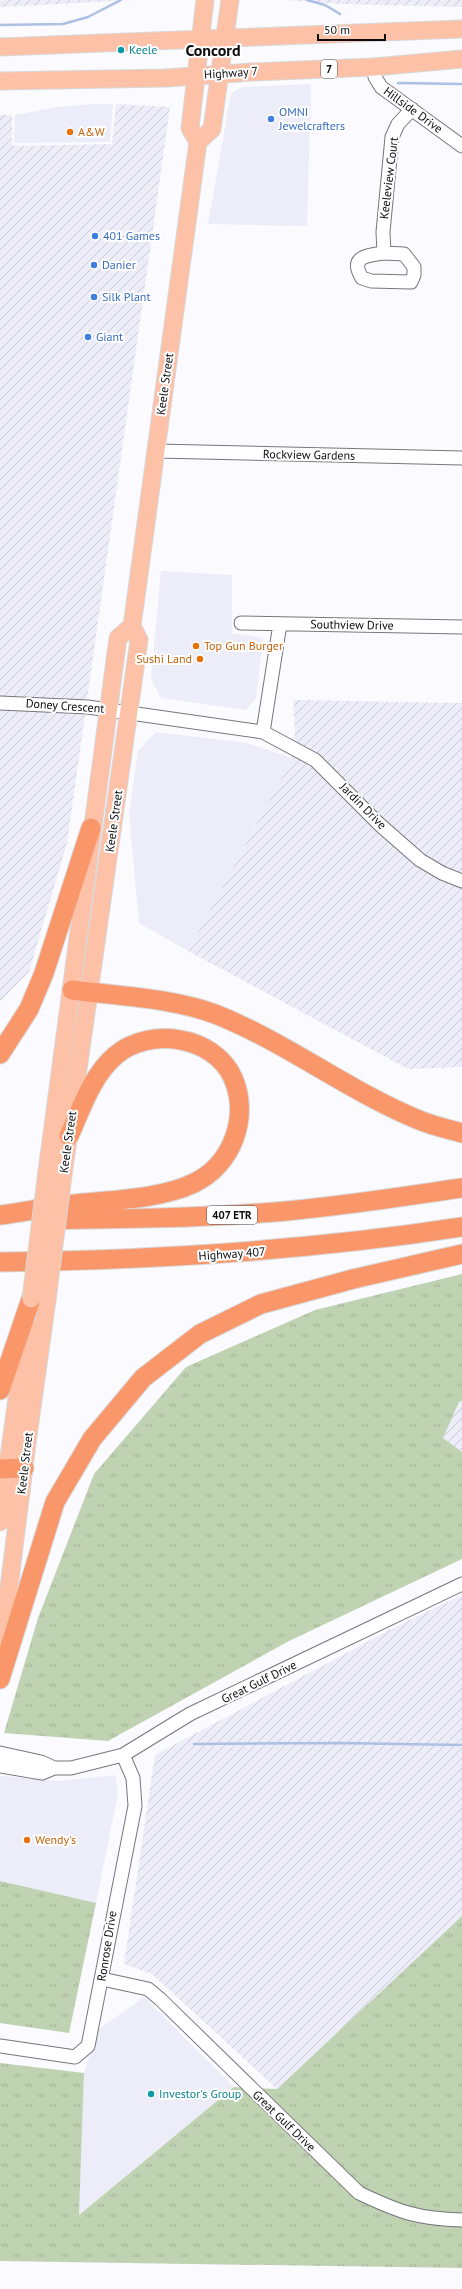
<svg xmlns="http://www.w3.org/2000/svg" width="462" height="2289" viewBox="0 0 462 2289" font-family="'PT Sans',sans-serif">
	<defs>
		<pattern id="industrial-furrows" width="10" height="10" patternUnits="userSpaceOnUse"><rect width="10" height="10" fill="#ecedf9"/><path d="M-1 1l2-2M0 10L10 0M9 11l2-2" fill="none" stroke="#c9cad4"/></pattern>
		<pattern id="grass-tufts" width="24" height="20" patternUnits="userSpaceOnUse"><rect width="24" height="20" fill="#bfd2b2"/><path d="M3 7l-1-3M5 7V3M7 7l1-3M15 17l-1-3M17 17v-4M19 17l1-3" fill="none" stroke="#a3b398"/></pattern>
	</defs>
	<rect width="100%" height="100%" fill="#fafaff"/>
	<path fill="#ecedf9" d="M311 84 307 226 208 224 231 93 242 87Z
		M95 104H113L110 142 14 143 15 115 57 107Z
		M161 571 232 575V633L263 638 256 698 246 710 161 698 151 679Z
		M156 732 247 743 292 758 188 951 139 923 129 814 138 751Z
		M115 1775 118 1793 96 1903 0 1881V1776L60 1781Z
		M144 1997 234 2087 79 2215 84 2073 98 2030Z"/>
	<path fill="url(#industrial-furrows)" d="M0 0H133L0 7Z
		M286 0H462V7L344 4Z
		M116 104 170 107 67 843 29 972 0 1002V115H12V146L112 144Z
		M293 700 462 703V1067L408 1069 188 951 292 758 295 732Z
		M462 1401V1452L443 1438 459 1402Z
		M462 1595V1916L277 2089 152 1974 124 1964 155 1755 397 1626Z"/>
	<path fill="url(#grass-tufts)" d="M462 1274V1401L459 1402 443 1438 462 1452V1559L289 1641 108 1741 4 1733 38 1618 94 1474 186 1367 315 1310Z
		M0 1881 96 1903 69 2033 0 2023Z
		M462 1916V2268L0 2261V2063L84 2073 79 2215 234 2087 277 2089Z"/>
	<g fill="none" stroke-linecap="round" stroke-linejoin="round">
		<path stroke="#abc0e3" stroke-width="2.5" d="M307 0 325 5 340 14
			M0 25 63 24 88 17 121 0
			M398 83 462 84
			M194 1744 338 1743 462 1745"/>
		<g stroke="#76767d" stroke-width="15">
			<path id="minor" d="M374 67 375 77 381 87 462 146
				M384 253 383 232 392 137 398 124 412 109
				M384 253 404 254 414 267V275L411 282 371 281 362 278C349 257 367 255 384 253Z
				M157 451 462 458
				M241 623 462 627
				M0 703 88 707 263 732 315 760 379 824 420 860 442 873 462 881
				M263 732 280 624
				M0 1753 41 1762 54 1768
				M0 1766 42 1773 54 1768H71L123 1755 190 1714 462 1584
				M102 1979 148 1989 160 1999 359 2193C399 2212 418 2219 462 2220
				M0 2046 75 2057 88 2046 135 1806 133 1778 123 1755"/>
		</g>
		<g stroke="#d8d8d9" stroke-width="19">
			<path id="major" d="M0 47 462 29
				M0 81 166 78 252 72 374 67 462 59
				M198 142 212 129 230 0
				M47 1171C72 993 93 815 118 638L132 626
				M63 1175 139 640 132 626 198 142 190 128 205 0
				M0 1522 27 1326
				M0 1660 27 1443 47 1300"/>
		</g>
		<g stroke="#d8d8d9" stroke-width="21">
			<path id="highway" d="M72 990C118 996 172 998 215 1014 286 1042 348 1091 419 1120 433 1126 448 1129 462 1133
				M0 1054 29 1009 44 973 91 828
				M0 1215C25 1212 50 1206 75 1204 110 1200 162 1199 194 1183 232 1165 250 1117 233 1078 214 1035 149 1027 116 1055 92 1075 81 1109 69 1136
				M41 1220C119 1219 197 1218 275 1212 338 1207 400 1197 462 1188
				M0 1262C157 1260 307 1251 462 1227
				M0 1390 31 1299
				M0 1469 24 1468
				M0 1679 55 1502 92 1439 143 1378 200 1334 261 1304 353 1279 462 1254"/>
		</g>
		<use href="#minor" stroke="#fff" stroke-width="13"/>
		<use href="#major" stroke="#fcc1a6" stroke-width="17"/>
		<use href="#highway" stroke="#fa976a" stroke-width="19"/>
		<g stroke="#d8d8d9" stroke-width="19" stroke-linecap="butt">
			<path id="major-bridge" d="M31 1299 47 1171
				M47 1300 63 1175"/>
		</g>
		<use href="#major-bridge" stroke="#fcc1a6" stroke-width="17"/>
	</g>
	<g fill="#0f9aa8" stroke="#fff" stroke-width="1.5">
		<circle cx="121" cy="50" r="4"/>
		<circle cx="151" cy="2094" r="4"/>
	</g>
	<g fill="#3f7fe0" stroke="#fff" stroke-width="1.5">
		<circle cx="271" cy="119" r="4"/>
		<circle cx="95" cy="236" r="4"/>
		<circle cx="94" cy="265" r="4"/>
		<circle cx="94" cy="297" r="4"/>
		<circle cx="88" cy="337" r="4"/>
	</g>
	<g fill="#e8710a" stroke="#fff" stroke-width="1.5">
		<circle cx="70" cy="132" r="4"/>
		<circle cx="196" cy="646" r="4"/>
		<circle cx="200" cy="659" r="4"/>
		<circle cx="27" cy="1840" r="4"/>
	</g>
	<g text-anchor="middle" stroke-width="4" stroke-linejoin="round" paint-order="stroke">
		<g fill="#fff" stroke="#555557" stroke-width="1">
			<rect x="321" y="60" width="16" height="18" rx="3"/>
			<rect x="207" y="1206" width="50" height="18" rx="3"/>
		</g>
		<g font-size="11" font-weight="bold" fill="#0c0c0f">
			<text x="329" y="73">7</text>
			<text x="232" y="1219">407 ETR</text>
		</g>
		<g font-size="12" fill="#0d838f" stroke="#fff" text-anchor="start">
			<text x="129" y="54">Keele</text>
			<text x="159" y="2098">Investor's Group</text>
		</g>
		<g font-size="12" fill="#0c0c0f" stroke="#fff">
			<text transform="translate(231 73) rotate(-4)" y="4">Highway 7</text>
			<text transform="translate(413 110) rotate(36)" y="4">Hillside Drive</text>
			<text transform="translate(389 178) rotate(-83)" y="4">Keeleview Court</text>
			<text transform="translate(165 384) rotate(-82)" y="4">Keele Street</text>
			<text transform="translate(309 455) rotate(1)" y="4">Rockview Gardens</text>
			<text transform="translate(352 625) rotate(1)" y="4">Southview Drive</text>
			<text transform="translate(65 706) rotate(4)" y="4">Doney Crescent</text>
			<text transform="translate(363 806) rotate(45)" y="4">Jardin Drive</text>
			<text transform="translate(114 821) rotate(-82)" y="4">Keele Street</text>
			<text transform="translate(68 1142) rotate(-82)" y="4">Keele Street</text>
			<text transform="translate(232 1254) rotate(-4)" y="4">Highway 407</text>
			<text transform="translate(25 1463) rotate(-83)" y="4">Keele Street</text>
			<text transform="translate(259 1682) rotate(-26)" y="4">Great Gulf Drive</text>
			<text transform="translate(107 1946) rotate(-81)" y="4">Ronrose Drive</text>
			<text transform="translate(284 2121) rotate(44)" y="4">Great Gulf Drive</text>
		</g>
		<g font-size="12" fill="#366cbe" stroke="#fff" text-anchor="start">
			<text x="279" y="116">OMNI<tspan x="279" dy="14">Jewelcrafters</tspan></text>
			<text x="103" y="240">401 Games</text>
			<text x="102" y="269">Danier</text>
			<text x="102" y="301">Silk Plant</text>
			<text x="96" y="341">Giant</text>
		</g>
		<g font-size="12" fill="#c56008" stroke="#fff" text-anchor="start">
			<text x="78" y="136">A&amp;W</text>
			<text x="204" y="650">Top Gun Burger</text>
			<text x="192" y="663" text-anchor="end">Sushi Land</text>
			<text x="35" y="1844">Wendy's</text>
		</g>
		<g font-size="16" font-weight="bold" fill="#0c0c0f" stroke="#fff">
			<text x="213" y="56">Concord</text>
		</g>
	</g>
	<path d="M318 34v6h67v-6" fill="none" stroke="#0c0c0f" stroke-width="2"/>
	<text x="324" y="34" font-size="12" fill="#0c0c0f" stroke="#ffffff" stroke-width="3" paint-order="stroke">50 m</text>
</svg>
